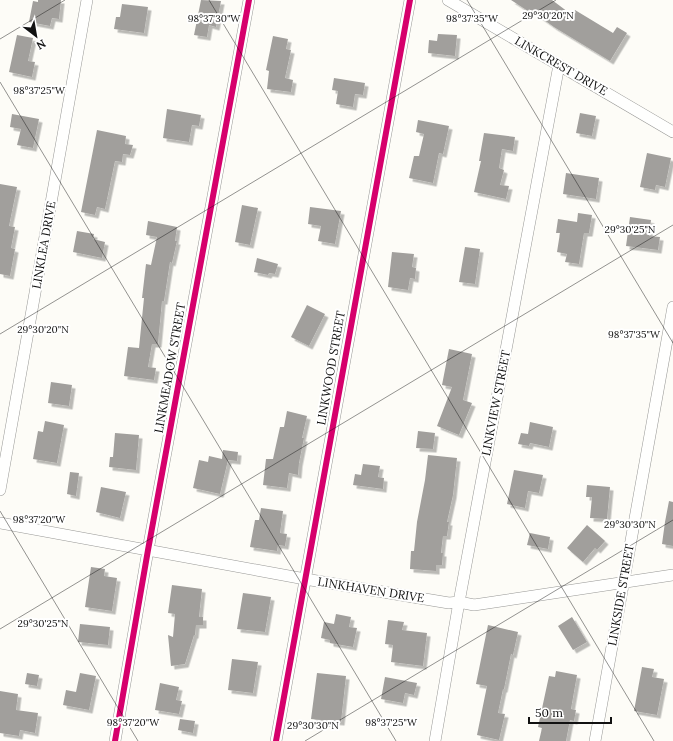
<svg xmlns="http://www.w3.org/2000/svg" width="673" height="741" viewBox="0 0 673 741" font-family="Lora,serif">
	<defs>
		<filter id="shadow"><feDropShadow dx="3.5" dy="3.5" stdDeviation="0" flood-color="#0004"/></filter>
	</defs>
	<rect width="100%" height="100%" fill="#fdfcf7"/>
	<path fill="#a19f9c" filter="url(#shadow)" d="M38 0H61L59 19 52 18 50 26 29 22 33 1 38 2Z
		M201 0 221 1 216 27 209 25 207 37 194 35Z
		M511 0H552L572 15 575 10 613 33 617 27 627 33 610 61 554 27 529 9 528 11Z
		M122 4 148 7 144 33 114 29 116 17H120Z
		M438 34 457 35 455 56 428 53 429 40 437 41Z
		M17 35 33 38 28 61 35 62 32 77 9 72Z
		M273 36 288 39 286 49 291 50 285 78 293 80 291 92 267 89 269 71 266 70Z
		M334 78 365 83 363 95 355 94 353 107 336 104 338 91 332 90Z
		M167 109 201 115 199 126 192 125 189 142 163 138Z
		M580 113 596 116 592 136 576 133Z
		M12 114 39 119 33 148 17 145 21 129 10 127Z
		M418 120 449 126 443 154 439 153 433 183 409 178 414 156H419L424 134 416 132Z
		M97 130 126 136 125 144 133 145 130 155 123 154 122 162 115 161 105 209 97 207 95 215 81 212Z
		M484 133 515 137 513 151 502 149 499 168 504 170 500 185 509 186 506 199 474 192 481 161H479Z
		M647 153 671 158 665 187 656 185 655 190 640 187Z
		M566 173 599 178 596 199 563 194Z
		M0 184 17 187 9 226 15 227 11 248 15 249 10 276 0 274Z
		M242 205 258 208 250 245 235 242Z
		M310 207 341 211 335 244 318 241 321 226 308 224Z
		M578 213 592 215 589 233H584L579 264 565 262 567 254 557 252 560 233H556L558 219 577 222Z
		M630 217 651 220 649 236 660 237 658 250 626 246Z
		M148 221 177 227 175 241H177L172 263 170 262 164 301H162L158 344H152L148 367 156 368 154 380 124 376 128 347 139 348 144 298H142L146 264 151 265 157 237 146 235Z
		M77 231 94 234 93 239 105 242 102 258 73 252Z
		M465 247 480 249 475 284 459 282Z
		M392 252 414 254 412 267 416 268 415 279 410 278 408 290 388 287Z
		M257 258 278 264 275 274 269 273 268 275 254 272Z
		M307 305 325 314 309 346 291 337Z
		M449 349 472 354 463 400 472 403 459 435 437 426 452 387 442 385Z
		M51 382 72 385 69 406 48 403Z
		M287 411 307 416 302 438H304L299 463 298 475 289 473 287 488 263 485 266 459H273L280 427H284Z
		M45 421 64 425 57 463 33 459 38 431 43 432Z
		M530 422 553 427 549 447 530 443 529 446 518 444 521 433 528 434Z
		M418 431 435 433 433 449 416 448Z
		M115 433 139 435 136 470 109 467 110 457H113Z
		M223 450 238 452 237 461 228 460 220 494 193 488 199 460 208 462 209 456 222 459Z
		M428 455 457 458 453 495 447 522H449L447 536H443L441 553H443L442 565H436V571L410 569 411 551H414L417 522 425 480Z
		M363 464 380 466 378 477 384 478 383 489 353 485 355 474 361 475Z
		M514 470 543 475 539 493 528 491 525 508 507 504Z
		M70 472 79 473 76 496 67 494Z
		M587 485 610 487 607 519 590 518 592 497H586Z
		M101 487 126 492 120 518 96 512Z
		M669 501 673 502V546L662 544 665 522Z
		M261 508 283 511 280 533 287 534 285 546 278 545 277 551 250 547 255 520H259Z
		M587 525 605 541 597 550 595 548 583 562 567 548Z
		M530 533 550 537 548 549 527 545Z
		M91 567 105 569 104 576 117 578 112 611 85 607Z
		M172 585 202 589 199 617H203V625H196L195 635H194L185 664 171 666 168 635 173 637 175 614 168 613Z
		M243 593 271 597 265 632 237 629Z
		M336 614 351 617 349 627 357 628 353 647 330 643V640L321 638 324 622 334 624Z
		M572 617 587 642 573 650 558 626Z
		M388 620 404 622 402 630 427 633 423 666 391 662 393 645 385 644Z
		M80 624 110 627 108 645 78 642Z
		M488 625 518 632 513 655 511 654 504 689H503L498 713 505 714 499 740 477 735 487 686 476 684Z
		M232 659 258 662 253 693 228 690Z
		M642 667 654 669 652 677 664 679 657 715 634 711Z
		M556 671 577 675 571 709 576 710 574 721 570 720 566 741H539L542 728 538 727 549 676 555 677Z
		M27 673 39 675 37 686 25 684Z
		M80 673 96 676 89 710 63 705 66 690 76 692Z
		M317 673 346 676 341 722 311 719Z
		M385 677 417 683 414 695 405 693 403 703 381 699Z
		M160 683 179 687 176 700 182 701 179 714 155 710Z
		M0 691 18 694 16 710 38 713 35 733 20 730 19 736 0 733Z
		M180 719 195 721 193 733 178 730Z"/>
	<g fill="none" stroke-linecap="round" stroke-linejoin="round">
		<g stroke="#979795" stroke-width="12">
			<path id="minor" d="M448 0 673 132
				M0 490 87 0
				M0 523 305 579 449 603 459 602 474 605 673 575
				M115 741 148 550 249 0
				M276 741 410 0
				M435 741 459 602 559 65
				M595 741 673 307"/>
		</g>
		<use href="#minor" stroke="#fffffe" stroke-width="11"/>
		<g stroke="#fff" stroke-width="8">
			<path id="cycleway" d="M115 741 148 550 249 0
				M276 741 410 0"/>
		</g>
		<use href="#cycleway" stroke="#d6006c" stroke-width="6"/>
	</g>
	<path fill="none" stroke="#111" stroke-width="1" stroke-opacity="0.45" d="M209 0 654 741M467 0 673 343M0 39 65 0M0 82 396 741M0 334 556 0M0 511 138 741M0 629 673 225M305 741 673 520"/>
	<g text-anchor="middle" stroke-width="4" stroke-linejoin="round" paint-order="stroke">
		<g font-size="12" fill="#111" stroke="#fff">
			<text transform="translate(561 66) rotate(30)" y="4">LINKCREST DRIVE</text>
			<text transform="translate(44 245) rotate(-80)" y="4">LINKLEA DRIVE</text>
			<text transform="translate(170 368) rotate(-80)" y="4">LINKMEADOW STREET</text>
			<text transform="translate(331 368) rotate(-80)" y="4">LINKWOOD STREET</text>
			<text transform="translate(496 403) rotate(-79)" y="4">LINKVIEW STREET</text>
			<text transform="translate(371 590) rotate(9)" y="4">LINKHAVEN DRIVE</text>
			<text transform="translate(621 595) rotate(-80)" y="4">LINKSIDE STREET</text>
		</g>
	</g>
	<g font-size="10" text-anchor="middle" fill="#111" stroke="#fff" stroke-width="4" stroke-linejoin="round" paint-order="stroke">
		<text x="548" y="19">29°30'20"N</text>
		<text x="214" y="22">98°37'30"W</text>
		<text x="472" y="22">98°37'35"W</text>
		<text x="39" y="94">98°37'25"W</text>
		<text x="630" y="233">29°30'25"N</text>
		<text x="43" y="333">29°30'20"N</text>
		<text x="634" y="338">98°37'35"W</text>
		<text x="39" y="523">98°37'20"W</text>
		<text x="630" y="528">29°30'30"N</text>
		<text x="43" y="627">29°30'25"N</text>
		<text x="133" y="726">98°37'20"W</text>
		<text x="391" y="726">98°37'25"W</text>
		<text x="313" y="729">29°30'30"N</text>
	</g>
	<g transform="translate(36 36) rotate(149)" stroke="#ffffff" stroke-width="3" paint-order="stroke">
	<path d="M0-3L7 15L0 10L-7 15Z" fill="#111111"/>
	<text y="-6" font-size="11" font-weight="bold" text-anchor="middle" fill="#111111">N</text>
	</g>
	<path d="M529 717v6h82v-6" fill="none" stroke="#111111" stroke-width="2"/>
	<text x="535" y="717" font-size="12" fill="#111111" stroke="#ffffff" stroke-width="3" paint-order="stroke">50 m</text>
</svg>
